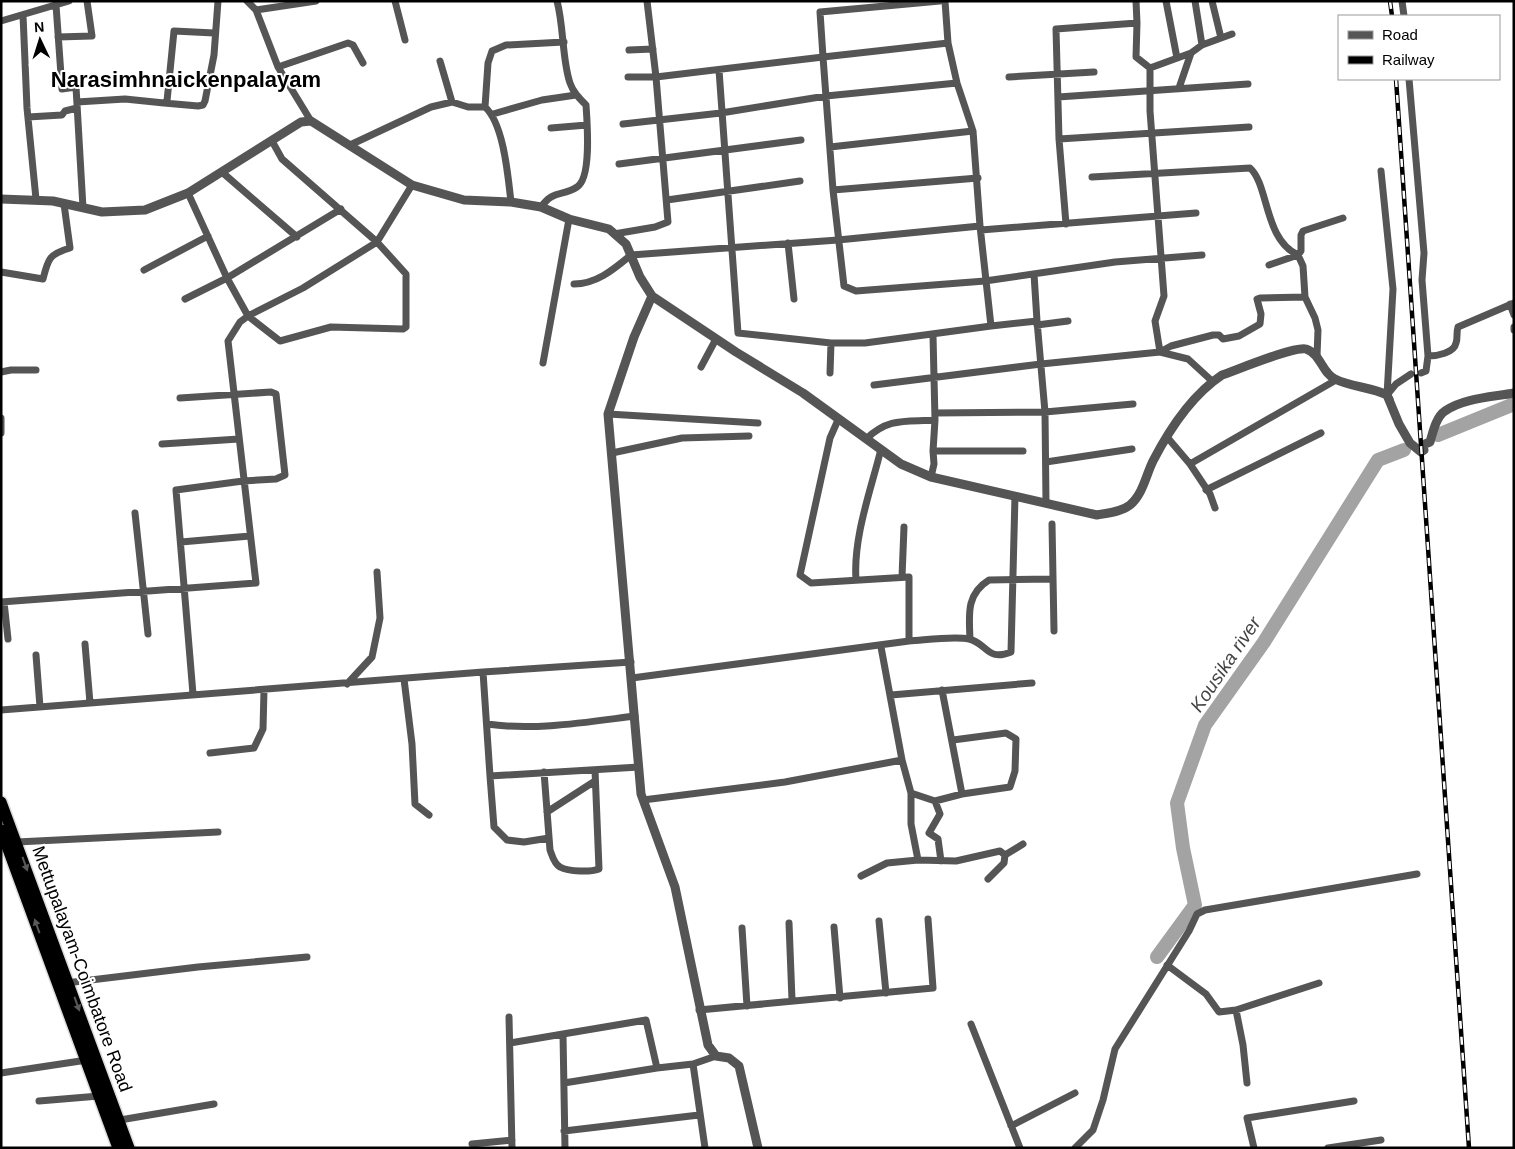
<svg xmlns="http://www.w3.org/2000/svg" width="1515" height="1149" viewBox="0 0 1515 1149" font-family="Arial,sans-serif">
	<rect width="100%" height="100%" fill="#fff"/>
	<g fill="none" stroke-linecap="round" stroke-linejoin="round">
		<path stroke="#a3a3a3" stroke-width="14" d="M1438 435 1514 404
			M1157 957 1195 905 1183 848 1177 803 1205 725 1264 642 1378 460 1404 450"/>
		<g stroke="#dbdbdb" stroke-width="14">
			<path id="trunk" d="M1 802 129 1148
				M1 830 118 1148"/>
		</g>
		<path stroke="#555" stroke-width="7" d="M247 1 256 10 278 67 311 121
			M395 1 405 40
			M1166 1 1177 58
			M1212 1 1221 38
			M1402 1 1404 16
			M56 5 62 89 76 87 83 208
			M256 10 316 1
			M23 15 27 108 36 199
			M1 21 69 1
			M1137 23 1136 57 1150 68
			M58 37 92 36 87 1
			M948 43 823 57 833 190 844 286 856 291 985 281 1115 262 1202 255
			M1202 45 1232 34
			M629 50 653 49
			M440 61 452 102
			M278 67 348 43 353 45 363 63
			M719 70 738 333 831 343H865L991 326 980 226
			M628 77H656L647 1
			M1009 77 1094 72
			M1409 79 1424 253 1422 280 1428 356 1426 371 1421 373
			M1179 88 1191 53
			M1058 97 1248 84
			M77 102 125 99 164 103 167 101 174 31 214 33
			M164 103 198 106 203 105 205 101 214 55 218 1
			M485 107 488 63 492 51 506 45 564 42
			M493 114 542 100 576 95
			M28 117 62 115 65 111 77 108
			M623 124 721 113 826 96 957 83
			M551 128 587 125
			M1059 139 1249 127
			M272 141 282 159 377 242 406 274V327L403 329 331 327 280 341 248 316 303 288 377 242 412 185
			M350 145 431 107 452 102 468 107H485C504 124 508 177 511 202
			M830 147 973 131
			M619 164 801 140
			M1381 171 1393 289 1387 395 1390 399
			M223 173 297 237
			M1092 177 1250 168C1269 185 1264 240 1298 255L1303 266 1305 297 1315 318 1318 330 1317 356
			M833 190 978 178
			M667 200 800 181
			M541 207C554 189 562 197 577 187 592 178 587 121 586 105 579 98 573 92 570 83 562 60 564 27 557 1
			M1066 224 1059 139 1056 29 1137 23 1136 1
			M981 230 1196 213
			M614 234 655 227 668 222 656 77 823 57 820 12 940 1
			M788 243 794 299
			M1269 265 1298 255 1301 251V235L1303 231 1343 218
			M144 270 208 236
			M1 272 43 279C48 259 49 254 70 248L64 204
			M1034 274 1037 321
			M574 284C597 284 614 269 631 255L838 240 980 226 973 131 957 83 948 43 945 1
			M185 299 227 278 341 209
			M1510 304 1514 315
			M1037 325 1068 321
			M991 326 1037 321 1045 412 1046 503
			M1514 327V330
			M1160 352 1155 321 1164 296 1150 111V68L1191 53 1202 45 1195 1
			M1160 352 1171 346 1213 335H1219L1223 339 1239 336 1260 324 1261 314 1257 299 1260 298 1305 297
			M1428 356C1437 356 1454 353 1456 343 1458 338 1456 333 1458 327L1514 303
			M543 363 569 219
			M701 367 716 339
			M1 372 11 370H36
			M830 373 831 343
			M874 385 1041 364 1160 352 1188 359 1212 381
			M1387 395 1396 384 1411 374
			M180 398 271 392 276 394 285 475 276 479 243 481 176 490 193 694
			M935 413 1045 412 1133 404
			M608 414 758 423
			M1 418V433
			M1167 437 1190 464 1336 380
			M866 439C889 417 906 422 935 420
			M162 444 239 439
			M933 451H1023
			M612 453 682 438 749 436
			M1046 462 1132 449
			M1190 464 1210 494 1215 508
			M931 477 934 464 933 451 935 420 933 335
			M1206 490 1321 433
			M135 513 148 634
			M1052 524 1054 631
			M181 542 250 536
			M902 577 904 527
			M856 580C853 537 871 490 881 449
			M1 602 256 583 228 341 240 322 248 316 227 278 188 193
			M4 602 8 639
			M970 639C969 615 966 594 989 580L1052 579
			M909 641C926 640 953 636 969 639 987 643 987 662 1011 652L1015 496
			M85 644 90 703
			M881 647 902 760 911 793V824L918 860
			M36 655 40 707
			M483 672 490 776 639 767
			M632 678 909 641V577L811 583 800 575 830 438 838 420
			M404 679 412 744 415 804 429 815
			M347 684 372 657 380 618 377 572
			M942 690 962 794
			M891 695 1032 683
			M1 710 483 672 631 662
			M487 724C535 731 587 722 635 716
			M210 753 254 748 263 729 264 690
			M544 772 550 850C552 855 554 864 560 867 569 872 591 872 599 869L595 770
			M490 776 494 827 507 840 524 842 549 838
			M911 793 935 801 962 794 1010 787 1015 771 1016 739 1006 733 953 740
			M643 800 785 782 902 760
			M935 801 940 814 929 833 938 839 941 861
			M547 812 595 781
			M17 842 218 832
			M861 876 887 863 918 860 956 861 1000 851 1005 855
			M988 879 1004 863 1005 855 1023 844
			M879 921 886 993
			M789 923 792 1000
			M834 927 840 998
			M742 928 747 1006
			M1167 965 1206 994 1219 1012 1236 1010 1319 983
			M66 983 198 967 307 957
			M699 1010 933 988 928 919
			M1236 1010 1243 1045 1247 1083
			M509 1017 512 1148
			M971 1024 1020 1148
			M510 1043 563 1034
			M693 1064 705 1148
			M1 1073 87 1060
			M564 1083 657 1068
			M39 1101 99 1096
			M120 1120 214 1104
			M1011 1126 1075 1093
			M564 1131 699 1115
			M472 1144 512 1140
			M565 1148 563 1034 646 1020 657 1068 693 1064 716 1056
			M1075 1148 1093 1130 1103 1100 1115 1049 1189 931 1197 914 1205 910 1417 874
			M1254 1148 1247 1118 1354 1101
			M1328 1148 1381 1140"/>
		<path stroke="#555" stroke-width="9" d="M1 199 53 201 102 212 145 210 188 193 301 122 311 121 412 185 464 200 511 202 541 207 569 219 609 229 626 244 640 277 652 296 736 352 803 393 901 464 931 477 1097 515C1108 513 1121 512 1130 505 1143 494 1146 475 1153 461 1169 430 1192 395 1222 375 1237 370 1294 346 1306 349 1321 354 1322 373 1335 379 1351 387 1371 387 1387 395L1399 424 1410 443 1421 452 1424 450
			M652 296 634 337 608 414 641 794 675 887 708 1045 716 1056 729 1058 739 1066 758 1148
			M1425 444 1430 442C1433 432 1436 417 1445 411 1463 398 1493 397 1514 393"/>
		<use href="#trunk" stroke="#000" stroke-width="11"/>
		<g stroke="#000" stroke-width="4.5">
			<path id="rail" d="M1390 1 1392 16
				M1396 79 1469 1148"/>
		</g>
		<use href="#rail" stroke="#fff" stroke-width="2.5" stroke-dasharray="8" stroke-linecap="butt"/>
	</g>
	<defs><path id="oneway-solid" d="M-6-.8H1V-3.2L6.5 0L1 3.2V.8H-6Z" transform="scale(1.25)"/></defs>
	<g fill="#595959">
		<use href="#oneway-solid" transform="translate(25 864) rotate(70)"/>
		<use href="#oneway-solid" transform="translate(37 926) rotate(-110)"/>
		<use href="#oneway-solid" transform="translate(77 1004) rotate(70)"/>
	</g>
	<g text-anchor="middle" stroke-width="4" stroke-linejoin="round" paint-order="stroke">
		<g font-size="18" fill="#000" stroke="#fff">
			<text transform="translate(82 969) rotate(70)" y="6">Mettupalayam-Coimbatore Road</text>
		</g>
		<g font-size="19" font-style="italic" fill="#444" stroke="#fff">
			<text transform="translate(1225 664) rotate(-56)" y="7">Kousika river</text>
		</g>
		<g font-size="22" font-weight="bold" fill="#000" stroke="#fff">
			<text x="186" y="87">Narasimhnaickenpalayam</text>
		</g>
	</g>
	<rect width="1515" height="1149" fill="none" stroke="#000000" stroke-width="5"/>
	<rect x="1338" y="15" width="162" height="65" fill="#ffffff" stroke="#999999"/>
	<rect x="1348" y="31" width="25" height="8" fill="#555555" stroke="#999999"/>
	<text x="1382" y="40" font-size="15" fill="#000000">Road</text>
	<rect x="1348" y="56" width="25" height="8" fill="#000000" stroke="#999999"/>
	<text x="1382" y="65" font-size="15" fill="#000000">Railway</text>
	<g transform="translate(40 40) rotate(356)" stroke="#ffffff" stroke-width="4" paint-order="stroke">
	<path d="M0-4L9 19L0 12L-9 19Z" fill="#000000"/>
	<text y="-8" font-size="14" font-weight="bold" text-anchor="middle" fill="#000000">N</text>
	</g>
</svg>
